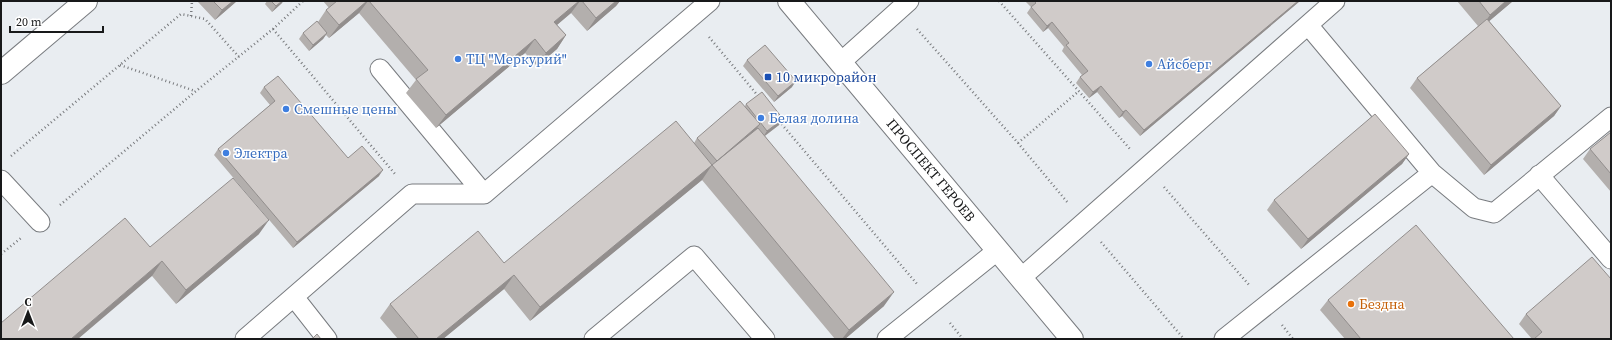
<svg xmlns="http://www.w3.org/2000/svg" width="1612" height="340" viewBox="0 0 1612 340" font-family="'Source Serif 4',serif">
	<rect width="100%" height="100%" fill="#e9edf1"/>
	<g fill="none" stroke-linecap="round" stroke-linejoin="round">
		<g stroke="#787b7f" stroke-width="21">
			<path id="service" d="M1308 25 1432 173
				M841 62 909 1
				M380 69 484 194
				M1539 175 1611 259
				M1 180 40 222
				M1021 278 1335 1
				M294 297 327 339
				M245 339 412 194H484L710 1
				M594 339 694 256 765 339
				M887 339 998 250
				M1224 339 1432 173 1474 208 1494 213 1611 117"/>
		</g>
		<g stroke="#787b7f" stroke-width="24">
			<path id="tertiary" d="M789 1 1072 339
				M1 73 86 1"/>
		</g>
		<path stroke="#77797c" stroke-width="2.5" stroke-dasharray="1 3" stroke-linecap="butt" d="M999 1 1130 149
			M191 16 192 1
			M273 29 395 174
			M917 29 1018 143 1068 203
			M709 37 759 97
			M120 65 195 91
			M779 121 917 284
			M1018 143 1079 91
			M11 156 181 14 205 19 239 57
			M1164 187 1250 286
			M60 205 196 91 273 29 303 1
			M1101 242 1184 339
			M1 254 21 238
			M950 323 963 339
			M1282 325 1293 339"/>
		<use href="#service" stroke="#fff" stroke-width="19"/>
		<use href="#tertiary" stroke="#fff" stroke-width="22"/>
	</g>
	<path fill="#b3afad" d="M199 1H237L215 20 198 2Z
		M267 1H283L282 3 272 12 265 4Z
		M323 1H620L616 6 587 31 571 13 557 25 566 35 557 49 537 66 525 53 436 128 406 93 416 80 359 13 329 38 326 35 323 39 309 51 299 39 303 33 318 22 326 10 329 8Z
		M1025 1H1300L1140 136 1122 116 1119 118 1097 92 1089 98 1076 83 1080 77 1082 75 1062 51 1064 47 1048 28 1043 32 1027 13 1031 7Z
		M1457 1H1513L1489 21 1561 106 1554 116 1484 175 1410 88 1417 78 1478 26Z
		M747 60 792 87 774 102 743 66Z
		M264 87 348 158 379 176 293 248 214 155 218 149 270 105 260 93Z
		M746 104 779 125 765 136 884 306 845 339H835L702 180 530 321 504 289 443 339H398L380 318 390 304 504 263 694 143 697 138 745 106Z
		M1611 132V192L1583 159 1590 149Z
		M1409 154 1402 164 1301 249 1267 210 1274 200Z
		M259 234 176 304 152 276 150 247Z
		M1328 300 1514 339H1345L1320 310Z
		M1526 314 1611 339H1532L1519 324Z"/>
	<path fill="#928e8d" d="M233 1H237L215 20 222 10Z
		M282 1H283L282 3 272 12 276 6Z
		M367 1H368L359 13 329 38 339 25Z
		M579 1H580L571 13 545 35 554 22Z
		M616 1H620L616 6 587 31 596 18Z
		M1298 1H1300L1140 136 1144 130Z
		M1506 1H1513L1480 29 1490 15Z
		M1052 22 1048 28 1043 32 1047 26Z
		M327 33 323 39 309 51 313 45Z
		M566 35 557 49 537 66 546 53Z
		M535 39 525 53 436 128 446 115Z
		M796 81 792 87 774 102 778 96Z
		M1101 86 1097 92 1089 98 1093 92Z
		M1561 106 1554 116 1484 175 1491 165Z
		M1126 110 1122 116 1119 118 1123 112Z
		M783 119 779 125 763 137 767 131Z
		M760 124 753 134 717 161Z
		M1409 154 1402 164 1301 249 1308 239Z
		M712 165 702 180 530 321 540 307Z
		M383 170 379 176 293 248 297 242Z
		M269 220 259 234 176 304 186 290Z
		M162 261 152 276 78 339H71Z
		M514 275 504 289 443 339H436Z
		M894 292 884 306 845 339H842L849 330Z"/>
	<path fill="#d0cbc9" stroke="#928e8d" d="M213 1H233L222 10Z
		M271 1H282L276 6Z
		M337 1H367L339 25 326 10Z
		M369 1H579L554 22 566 35 546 53 535 39 446 115 416 79 428 70Z
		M582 1H616L596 18Z
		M1034 1H1298L1144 130 1126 110 1123 112 1101 86 1093 92 1080 77 1088 71 1066 45 1069 43 1052 22 1047 26 1031 7 1036 3Z
		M1479 1H1506L1490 15Z
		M1487 19 1561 106 1491 165 1417 78Z
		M317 21 327 33 313 45 303 33Z
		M765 45 796 81 778 96 747 60Z
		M278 76 348 158 362 146 383 170 297 242 218 149 275 101 264 87Z
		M762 92 783 119 767 131 746 104Z
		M740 101 760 124 717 161 697 138Z
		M1375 114 1409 154 1308 239 1274 200Z
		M676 121 712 165 758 128 894 292 849 330 712 165 540 307 514 275 436 339H419L390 304 478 231 504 263Z
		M1611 132V174L1590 149Z
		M233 178 269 220 186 290 162 261 71 339H1V323L125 218 150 247Z
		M1416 225 1514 339H1361L1328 300Z
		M1592 257 1611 279V339H1534L1542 332 1526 314Z
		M317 334 321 339H312Z"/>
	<g fill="#3f7fe0" stroke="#fff" stroke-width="1.5">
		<circle cx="458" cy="59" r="4"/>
		<circle cx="1149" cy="64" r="4"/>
		<circle cx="286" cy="109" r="4"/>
		<circle cx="761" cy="118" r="4"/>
		<circle cx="226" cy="153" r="4"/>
	</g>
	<rect fill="#1a4fb4" stroke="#fff" stroke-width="1.5" x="764" y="73" width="8" height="8" rx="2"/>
	<circle fill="#e8710a" stroke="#fff" stroke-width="1.5" cx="1351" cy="304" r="4"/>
	<g text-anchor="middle" stroke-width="3" stroke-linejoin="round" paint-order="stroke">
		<g font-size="14" fill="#366cbe" stroke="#fff" text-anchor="start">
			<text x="466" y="64">ТЦ "Меркурий"</text>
			<text x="1157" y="69">Айсберг</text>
			<text x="294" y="114">Смешные цены</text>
			<text x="769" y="123">Белая долина</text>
			<text x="234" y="158">Электра</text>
		</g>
		<g font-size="14" fill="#164399" stroke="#fff" text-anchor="start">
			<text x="776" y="82">10 микрорайон</text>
		</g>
		<g font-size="14" fill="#18191a" stroke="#fff">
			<text transform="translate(931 170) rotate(50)" y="5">ПРОСПЕКТ ГЕРОЕВ</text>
		</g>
		<g font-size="14" fill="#c56008" stroke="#fff" text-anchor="start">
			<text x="1359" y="309">Бездна</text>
		</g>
	</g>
	<rect width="1612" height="340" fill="none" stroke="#18191a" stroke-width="4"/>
	<g transform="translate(28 312)" stroke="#ffffff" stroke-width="3" paint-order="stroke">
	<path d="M0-3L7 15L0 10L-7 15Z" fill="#18191a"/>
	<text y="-6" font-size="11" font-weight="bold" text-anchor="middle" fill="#18191a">С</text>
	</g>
	<path d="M10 26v6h93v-6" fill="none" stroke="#18191a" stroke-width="2"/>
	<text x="16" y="26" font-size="12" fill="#18191a" stroke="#ffffff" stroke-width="3" paint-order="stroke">20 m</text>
</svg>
